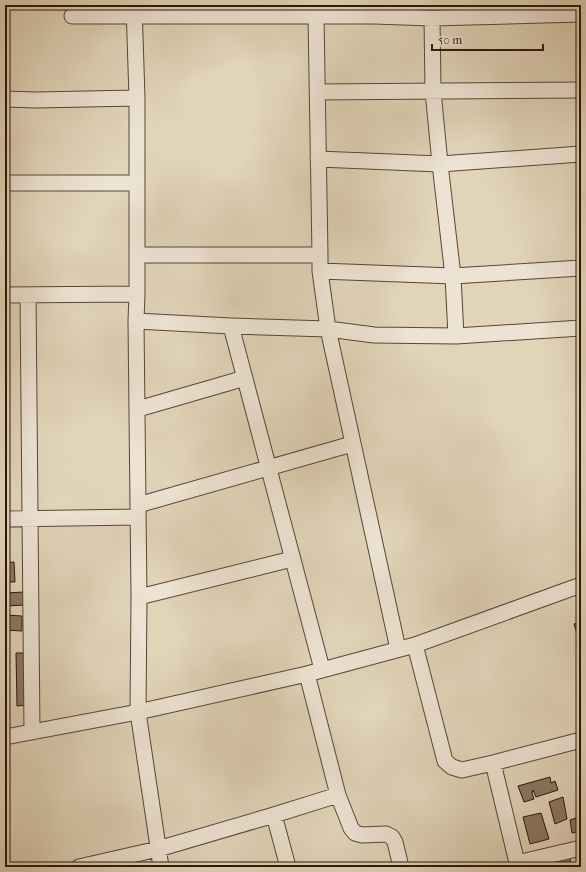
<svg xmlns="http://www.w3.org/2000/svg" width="586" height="872" viewBox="0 0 586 872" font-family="'IM FELL French Canon',serif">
	<rect width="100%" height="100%" fill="#e1d4b9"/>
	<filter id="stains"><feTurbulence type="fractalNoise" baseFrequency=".005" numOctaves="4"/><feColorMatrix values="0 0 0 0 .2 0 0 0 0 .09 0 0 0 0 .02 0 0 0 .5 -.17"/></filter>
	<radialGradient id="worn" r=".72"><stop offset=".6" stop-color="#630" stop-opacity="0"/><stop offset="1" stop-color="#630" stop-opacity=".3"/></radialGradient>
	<path fill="#8c7865" stroke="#2f1409" d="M14 562 15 582H5V563Z
		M24 592 25 605 5 606V593Z
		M5 615 22 616V631L5 630Z
		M581 622V643H580L574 624Z
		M16 653H25L26 705 17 706Z
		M581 749V770L576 750Z
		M550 777 551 783 555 781 558 790 536 797 533 790 532 793 534 799 524 802 518 786Z
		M563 797 567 819 555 824 549 802Z
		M541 813 549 839 530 844 523 817Z
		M579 817 581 831 572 833 570 820Z
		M569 855 572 867H548L547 862Z"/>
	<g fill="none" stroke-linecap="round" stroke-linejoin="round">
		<g stroke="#5c4435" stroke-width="17">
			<path id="minor" d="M134 5 137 98V294L136 321 139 597 138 712 161 867
				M72 16H374L432 18 581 14
				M316 16 320 255V271L328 329 398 649
				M432 18 433 91 440 164 453 276 456 336
				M317 92 581 90
				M5 99 36 100 137 98
				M318 159 440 164 581 154
				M5 183H137
				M137 255H320
				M320 271 453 276 581 268
				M5 295 137 294
				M28 295 32 732
				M136 321 231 326 328 329 374 335 456 336 581 328
				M231 326 322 669
				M138 409 245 378
				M138 505 352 444
				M5 519 138 517
				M139 597 292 559
				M415 645 445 761 452 767 462 770 493 763 581 740
				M307 674 338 795 351 828 355 833 362 835 386 834 392 837 395 842 401 867
				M5 737 138 712 307 674 415 645 581 585
				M493 763 518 867
				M274 815 288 867
				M517 863 581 848
				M79 867 158 849 274 815 338 795"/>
		</g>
		<use href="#minor" stroke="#ece3d2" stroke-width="15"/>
	</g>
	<rect width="586" height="872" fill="none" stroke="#e1d4b9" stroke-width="20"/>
	<rect x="6" y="6" width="574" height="860" fill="none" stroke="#2f1409" stroke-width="2"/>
	<rect x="10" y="10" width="566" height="852" fill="none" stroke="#2f1409"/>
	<path d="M432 44v6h111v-6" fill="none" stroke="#2f1409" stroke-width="2"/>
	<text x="438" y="44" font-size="12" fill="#2f1409" stroke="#ece3d2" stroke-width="3" paint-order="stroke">50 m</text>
	<rect width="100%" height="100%" filter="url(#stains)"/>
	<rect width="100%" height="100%" fill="url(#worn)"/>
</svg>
